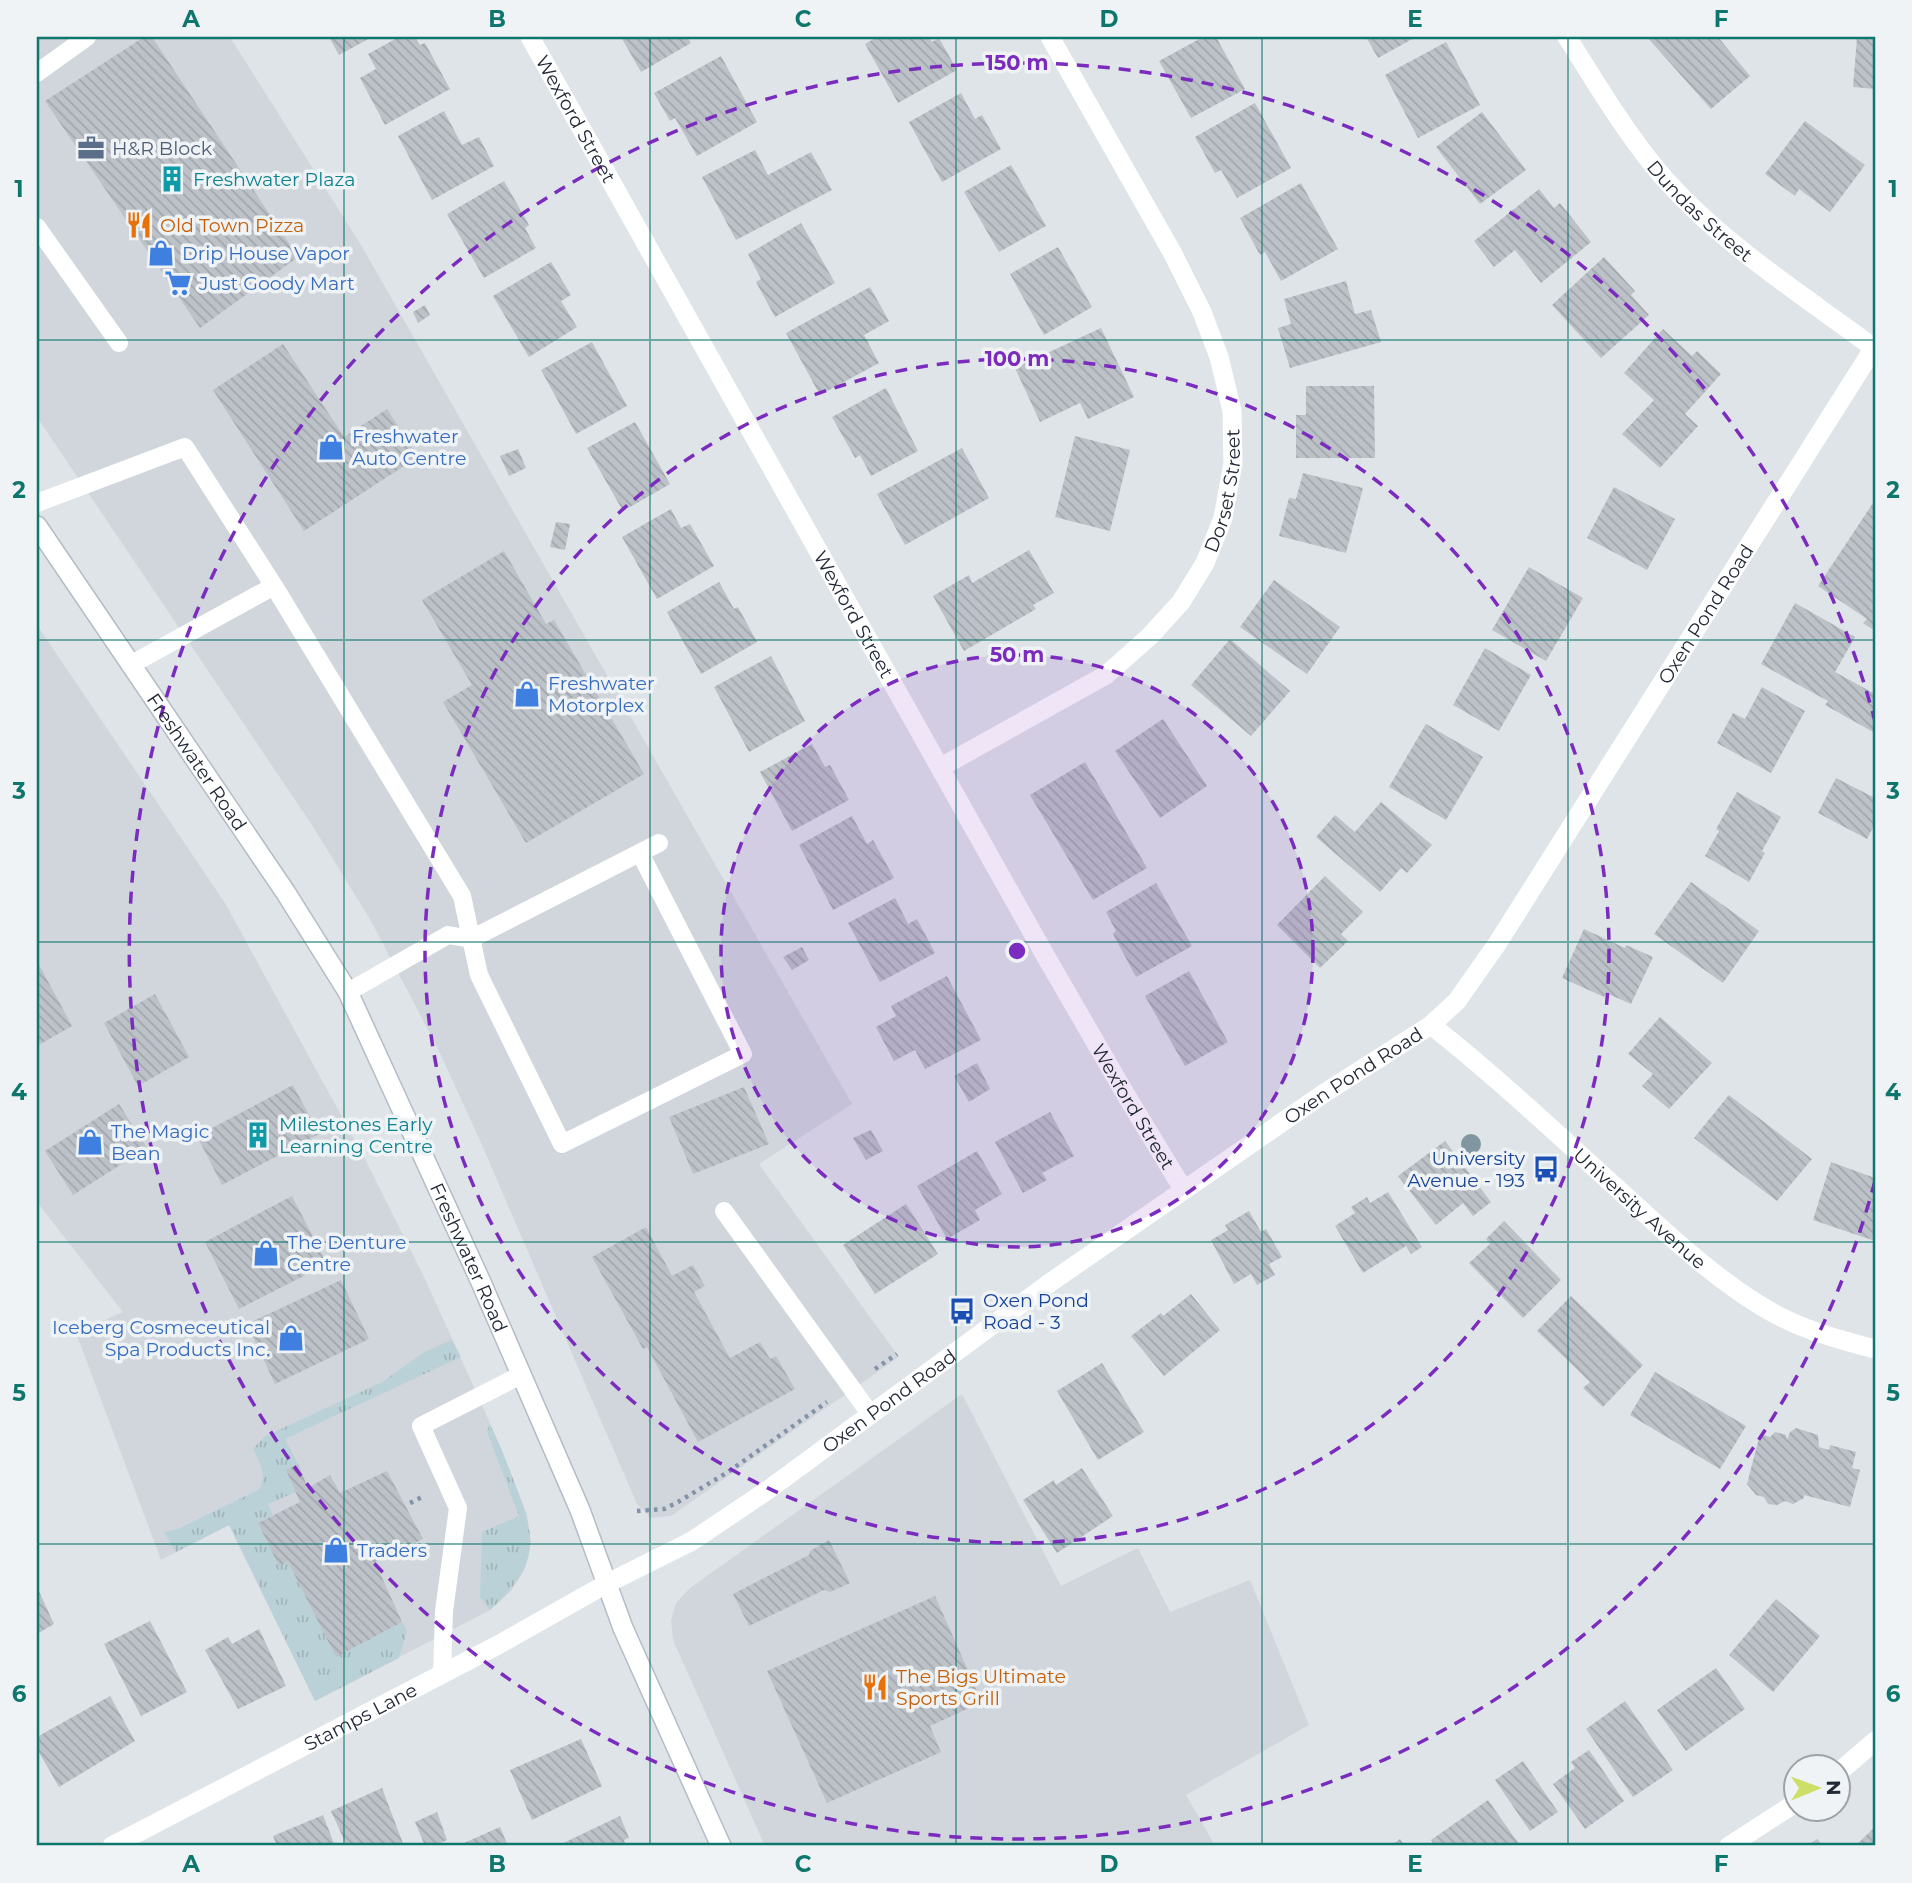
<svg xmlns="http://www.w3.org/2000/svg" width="1912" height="1883" viewBox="0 0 1912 1883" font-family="Montserrat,sans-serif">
	<defs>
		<pattern id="grass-tufts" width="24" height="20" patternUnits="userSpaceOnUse" patternTransform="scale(1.75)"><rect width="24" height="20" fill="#bad2d7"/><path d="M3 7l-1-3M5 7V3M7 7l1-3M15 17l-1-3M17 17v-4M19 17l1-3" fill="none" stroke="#a0b4b9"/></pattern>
		<pattern id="building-back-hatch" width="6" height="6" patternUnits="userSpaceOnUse" patternTransform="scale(1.75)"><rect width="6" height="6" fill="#bcc2c8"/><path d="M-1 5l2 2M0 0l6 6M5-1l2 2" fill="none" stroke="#a1a7ac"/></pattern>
	</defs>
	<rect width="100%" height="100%" fill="#dfe4e8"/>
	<path fill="#d0d6dc" d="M37 37H230L361 245 852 1104 759 1164 899 1357 671 1516 651 1518 637 1504 478 1136 437 1047 371 921 312 825 37 417Z
		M37 625 225 903 365 1159 425 1279 495 1434 527 1514 531 1542 525 1569 511 1591 490 1610 315 1701 229 1525 161 1560 76 1333 123 1312 37 1202Z
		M962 1394 1061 1586 1138 1548 1170 1612 1250 1580 1309 1725 1186 1795 1213 1842 1208 1846H765L673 1640 671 1620 676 1603 690 1588Z"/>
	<path fill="url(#grass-tufts)" d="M452 1340 461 1357 285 1439 298 1464 286 1471 296 1492 268 1504 273 1515 258 1523 279 1565 288 1562 336 1656 402 1622 407 1631 399 1658 315 1701 229 1525 176 1552 164 1532 178 1529 258 1490C269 1475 259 1463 253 1448L266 1436 382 1382 426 1351Z
		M489 1424C499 1441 506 1460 513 1479 537 1539 541 1564 490 1610L480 1597 482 1532 519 1516 487 1432Z"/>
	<path fill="url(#building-back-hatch)" d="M144 37H152L298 257 200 328 45 101Z
		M329 37H372L339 55Z
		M399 37H415L420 45 425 43 450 89 385 125 360 78 376 69 368 54Z
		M621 37H687L691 43 641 72Z
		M877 37H929L932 42 939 38 957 70 898 103 865 44Z
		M1203 37H1216L1245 89 1191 118 1159 61Z
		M1366 37H1416L1378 58Z
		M1647 37H1718L1750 76 1711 109Z
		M1857 37H1875V89L1853 87Z
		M1446 42 1480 105 1418 138 1385 75Z
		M721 56 757 122 697 156 675 118 670 121 654 93Z
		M961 93 975 119 982 115 1001 149 942 182 909 122Z
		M1255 103 1291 168 1237 198 1221 170 1215 173 1195 137Z
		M444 111 462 145 479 137 494 166 432 200 398 136Z
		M1482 112 1526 170 1480 204 1436 147Z
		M1805 121 1865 165 1830 212 1799 189 1795 196 1765 174Z
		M755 150 768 175 811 152 832 190 736 240 702 177Z
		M1011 165 1046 226 999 252 964 192Z
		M504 181 529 225 525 228 536 248 484 278 447 214Z
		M1301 183 1338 249 1281 281 1265 252 1260 255 1240 218Z
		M1539 189 1554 208 1560 203 1591 242 1541 283 1515 250 1494 267 1474 241Z
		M801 223 835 283 775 317 756 282 761 279 748 254Z
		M1058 247 1092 307 1044 335 1010 274Z
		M1604 257 1635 291 1631 295 1649 315 1601 358 1552 305Z
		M551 262 571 295 561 301 577 327 529 357 493 296Z
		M1346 281 1355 314 1371 310 1381 342 1290 368 1278 328 1291 324 1284 299Z
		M870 287 889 321 864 335 879 363 820 395 786 333Z
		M425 305 430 315 418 323 413 312Z
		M1101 328 1134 397 1088 419 1080 403 1040 422 1015 368Z
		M1663 329 1692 356 1697 351 1721 374 1685 414 1698 426 1660 468 1622 434 1654 400 1624 373Z
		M592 342 627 406 576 434 541 370Z
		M283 344 344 437 387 409 418 457 304 531 213 390Z
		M1306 386H1374L1375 458H1296V415H1306Z
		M886 388 918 451 871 476 860 455 855 458 832 417Z
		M635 422 670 484 623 511 587 448Z
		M1075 436 1130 450 1110 531 1055 517Z
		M962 448 989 498 905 545 877 494Z
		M518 449 526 468 509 476 500 456Z
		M1303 473 1363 488 1346 553 1279 536 1289 498 1296 499Z
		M1614 487 1675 519 1647 570 1587 538Z
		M1875 500V631L1863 623 1867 619 1818 586Z
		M671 509 681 528 690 524 714 566 657 599 622 537Z
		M556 522 570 524 565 550 550 547Z
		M1029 550 1054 593 1033 605 1036 609 964 651 933 596 969 575 972 583Z
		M504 551 546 624 554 620 644 774 526 843 443 702 472 685 422 600Z
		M1529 567 1583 598 1546 661 1492 630Z
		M1274 580 1340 627 1307 674 1240 627Z
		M719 582 734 609 738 607 757 642 701 674 667 612Z
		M1795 603 1855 637 1835 672 1875 694V733L1825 705 1828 701 1761 664Z
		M1230 639 1290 691 1251 736 1191 685Z
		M1485 648 1531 675 1499 731 1453 705Z
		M771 656 805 721 749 752 714 687Z
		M1762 687 1805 711 1771 773 1717 743 1733 713 1745 719Z
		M1163 719 1207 786 1160 818 1115 751Z
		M1426 724 1483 757 1446 820 1389 787Z
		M812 744 825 767 830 765 849 800 792 831 760 772Z
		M1085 762 1147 868 1093 900 1030 795Z
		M1836 778 1875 798V824L1867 839 1818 813Z
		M1737 792 1781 817 1762 851 1765 853 1749 882 1705 856 1719 831 1716 829Z
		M1381 802 1432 845 1407 873 1401 868 1380 892 1316 837 1335 815 1355 832Z
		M852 816 867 844 873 840 894 878 833 910 799 845Z
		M1325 876 1363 912 1341 934 1348 941 1320 968 1277 925Z
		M1691 882 1759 931 1723 983 1654 934Z
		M1156 883 1192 946 1136 977 1113 934 1116 931 1106 912Z
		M895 898 908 924 917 919 935 953 880 982 848 923Z
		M1584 929 1625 948 1626 945 1653 957 1631 1004 1606 993 1604 997 1562 978Z
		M802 947 809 960 792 970 783 957Z
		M37 961 72 1026 37 1046Z
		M1189 971 1228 1042 1185 1066 1145 996Z
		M947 976 981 1040 925 1069 915 1050 894 1061 876 1027 896 1016 891 1006Z
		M155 994 189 1057 138 1086 104 1023Z
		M1660 1017 1712 1063 1669 1109 1642 1086 1653 1074 1628 1054Z
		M977 1063 990 1089 969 1102 954 1076Z
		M293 1085 319 1134 222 1185 197 1136Z
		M744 1087 769 1144 693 1174 669 1117Z
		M1729 1095 1812 1159 1777 1201 1694 1138Z
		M119 1104 147 1148 73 1195 45 1151Z
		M1050 1112 1074 1156 1042 1173 1047 1180 1023 1193 995 1142Z
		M871 1130 883 1151 866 1160 853 1138Z
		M1445 1141 1491 1202 1473 1216 1463 1203 1436 1225 1398 1176Z
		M977 1151 1002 1194 975 1210 980 1220 947 1239 917 1186Z
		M1831 1162 1875 1178V1241L1813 1220Z
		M1388 1192 1422 1247 1411 1254 1406 1246 1363 1273 1335 1226 1355 1213 1351 1207 1367 1197 1370 1203Z
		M292 1196 327 1264 239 1309 205 1242Z
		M906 1204 938 1254 875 1294 843 1245Z
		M1249 1211 1261 1232 1266 1229 1282 1257 1269 1264 1275 1275 1257 1285 1251 1274 1234 1284 1211 1240 1228 1230 1225 1225Z
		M1504 1221 1561 1280 1523 1318 1469 1263 1490 1244 1486 1239Z
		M646 1227 672 1276 693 1265 705 1286 694 1292 730 1358 760 1342 770 1359 776 1356 795 1389 698 1442 647 1347 643 1349 592 1257Z
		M341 1280 369 1339 275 1384 247 1324Z
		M1191 1294 1220 1330 1164 1376 1131 1336 1161 1313 1163 1316Z
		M1571 1296 1643 1365 1603 1407 1583 1388 1590 1382 1537 1331Z
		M1102 1363 1144 1432 1098 1460 1057 1391Z
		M1655 1372 1746 1426 1720 1469 1630 1415Z
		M1796 1428 1818 1435 1819 1447 1829 1450 1830 1445 1856 1452 1852 1468 1860 1470 1850 1507 1804 1495V1498L1793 1504 1785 1501 1777 1505 1768 1504 1764 1497 1756 1495 1747 1484 1760 1434 1770 1437 1775 1432 1786 1435 1787 1440 1790 1432Z
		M298 1464 308 1488 330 1475 340 1493 387 1471 423 1539 375 1562 402 1622 336 1657 288 1562 279 1566 258 1523 300 1502 286 1470Z
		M1082 1468 1113 1516 1057 1553 1023 1500 1054 1480 1056 1485Z
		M829 1540 850 1583 830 1592 824 1590 749 1626 733 1594 809 1555 810 1551Z
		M37 1587 54 1624 37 1634Z
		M935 1596 982 1702 930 1726 941 1752 827 1803 767 1671Z
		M1776 1599 1820 1636 1773 1692 1729 1655Z
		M150 1621 187 1692 141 1716 104 1644Z
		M259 1629 286 1686 238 1709 205 1650 228 1637 232 1644Z
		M1716 1668 1745 1709 1686 1751 1657 1710Z
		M110 1696 135 1741 59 1787 37 1749V1737Z
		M1625 1701 1673 1770 1633 1797 1586 1729Z
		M581 1739 602 1786 532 1820 510 1770Z
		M1589 1750 1624 1801 1585 1829 1553 1784 1575 1768 1571 1762Z
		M1523 1761 1558 1812 1530 1831 1495 1780Z
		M382 1788 404 1846H347L331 1811Z
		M1488 1800 1519 1844 1515 1846H1435L1431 1840Z
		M437 1812 447 1840 434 1846H425L415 1822Z
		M323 1815 335 1846H277L273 1836Z
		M620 1816 629 1838 624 1840 626 1846H557Z
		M500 1827 508 1846H466L464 1843Z
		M1875 1827V1846H1857L1856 1845Z
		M1400 1839 1405 1846H1390Z
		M1817 1839 1823 1846H1807Z"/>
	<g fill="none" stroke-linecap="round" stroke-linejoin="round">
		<g stroke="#b4bcc6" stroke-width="22">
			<g id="secondary">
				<path id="s7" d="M37 526 286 893 348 992 480 1280 580 1510 623 1628 721 1846"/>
			</g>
		</g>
		<path stroke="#8392a8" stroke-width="4.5" stroke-dasharray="3.5 5" stroke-linecap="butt" d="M875 1369 897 1354
			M410 1503 422 1497
			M637 1511 664 1509 678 1502 728 1472 827 1402"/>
		<path stroke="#fff" stroke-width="18" d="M37 73 87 37
			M37 227 119 343
			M37 503 185 447 274 586 132 664
			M274 586 462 896 479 975 562 1144 743 1054 640 853
			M348 992 448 935 471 939 659 843
			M724 1211 871 1415
			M442 1674 444 1611 458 1508 421 1426 521 1375"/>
		<g stroke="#fff" stroke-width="19">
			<path id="s1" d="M530 37 1045 955 1123 1090 1183 1189"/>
			<path id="s2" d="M1567 37C1594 80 1621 125 1653 165 1711 237 1800 293 1874 348"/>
			<path id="s3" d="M941 767 1106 675 1149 637 1181 602 1205 563 1223 518 1233 463 1232 411 1219 357 1202 312 1173 254 1050 37"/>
			<path id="s4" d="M1431 1025C1497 1077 1558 1135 1620 1191 1666 1233 1720 1284 1775 1314 1807 1331 1840 1340 1875 1349"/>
			<path id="s5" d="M606 1584 692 1541 765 1492 1051 1282 1323 1094 1431 1025 1457 1001 1497 944 1875 346"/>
			<path d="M1839 1772 1875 1741"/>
			<path d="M1729 1846 1797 1802"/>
		</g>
		<path stroke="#fff" stroke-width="19" id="s6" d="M112 1846 498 1645 606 1584"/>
		<use href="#secondary" stroke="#fff" stroke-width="19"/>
	</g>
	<circle fill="#8097a1" cx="1471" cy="1144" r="10"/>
	<path fill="none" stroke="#0f766e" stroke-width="2" stroke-opacity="0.55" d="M344 37V1846M650 37V1846M956 37V1846M1262 37V1846M1568 37V1846M37 340H1875M37 640H1875M37 942H1875M37 1242H1875M37 1544H1875"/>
	<circle cx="1017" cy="951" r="296" fill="#7b2cbf" fill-opacity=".12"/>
	<g fill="none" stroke="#7b2cbf" stroke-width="3.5" stroke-dasharray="12 9">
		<circle cx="1017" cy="951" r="296"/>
		<circle cx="1017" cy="951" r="592"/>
		<path d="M1875 1181A888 888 0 1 1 1875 721"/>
	</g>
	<defs>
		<g id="office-bare" transform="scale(2.1)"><path d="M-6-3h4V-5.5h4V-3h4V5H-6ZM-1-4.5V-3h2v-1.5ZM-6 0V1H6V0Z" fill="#5c6f8a" stroke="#eff3f5" stroke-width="2.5" paint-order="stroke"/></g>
		<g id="building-bare" transform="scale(2.1)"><path d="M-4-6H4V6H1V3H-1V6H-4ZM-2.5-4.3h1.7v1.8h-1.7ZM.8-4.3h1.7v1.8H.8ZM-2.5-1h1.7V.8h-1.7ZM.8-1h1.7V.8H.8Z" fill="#0f9aa8" stroke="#eff3f5" stroke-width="2.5" paint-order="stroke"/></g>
		<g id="restaurant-bare" transform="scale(2.1)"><path d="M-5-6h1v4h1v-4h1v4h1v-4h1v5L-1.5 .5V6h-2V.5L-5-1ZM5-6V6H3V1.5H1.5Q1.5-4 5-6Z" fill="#e8710a" stroke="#eff3f5" stroke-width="2.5" paint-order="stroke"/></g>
		<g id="shop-bare" transform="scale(2.1)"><path d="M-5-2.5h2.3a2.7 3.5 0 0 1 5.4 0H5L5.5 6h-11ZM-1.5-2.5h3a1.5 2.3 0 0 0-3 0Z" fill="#3f7fe0" stroke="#eff3f5" stroke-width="2.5" paint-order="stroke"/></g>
		<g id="supermarket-bare" transform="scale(2.1)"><path d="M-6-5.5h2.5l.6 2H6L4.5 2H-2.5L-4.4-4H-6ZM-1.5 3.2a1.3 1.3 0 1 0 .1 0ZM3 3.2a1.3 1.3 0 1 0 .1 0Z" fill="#3f7fe0" stroke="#eff3f5" stroke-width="2.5" paint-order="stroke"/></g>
		<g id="bus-bare" transform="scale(2.1)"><path d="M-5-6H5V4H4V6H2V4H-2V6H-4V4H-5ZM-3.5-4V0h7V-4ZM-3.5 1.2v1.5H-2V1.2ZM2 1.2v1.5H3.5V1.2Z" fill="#1a4fb4" stroke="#eff3f5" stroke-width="2.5" paint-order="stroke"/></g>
	</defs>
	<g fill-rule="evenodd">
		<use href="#office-bare" x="91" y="148"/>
		<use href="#building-bare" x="172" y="179"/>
		<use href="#restaurant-bare" x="139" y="225"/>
		<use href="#shop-bare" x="161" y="253"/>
		<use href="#supermarket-bare" x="178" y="283"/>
		<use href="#shop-bare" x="331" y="447"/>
		<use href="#shop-bare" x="527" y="694"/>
		<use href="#building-bare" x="258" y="1135"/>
		<use href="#shop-bare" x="90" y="1142"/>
		<use href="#bus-bare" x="1546" y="1169"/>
		<use href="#shop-bare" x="266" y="1253"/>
		<use href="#bus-bare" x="962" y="1311"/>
		<use href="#shop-bare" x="291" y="1338"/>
		<use href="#shop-bare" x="336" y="1550"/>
		<use href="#restaurant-bare" x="875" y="1687"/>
	</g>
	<g text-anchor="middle" stroke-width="7" stroke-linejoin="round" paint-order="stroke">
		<g font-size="19" fill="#222936" stroke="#eff3f5">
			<text dy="7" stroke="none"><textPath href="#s1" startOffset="94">Wexford Street</textPath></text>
			<text dy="7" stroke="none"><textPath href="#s2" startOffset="220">Dundas Street</textPath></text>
			<text dy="7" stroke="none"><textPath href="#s3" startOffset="415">Dorset Street</textPath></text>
			<text dy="7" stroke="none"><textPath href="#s1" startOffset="662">Wexford Street</textPath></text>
			<text dy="7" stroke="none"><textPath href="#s5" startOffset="1493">Oxen Pond Road</textPath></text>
			<text dy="7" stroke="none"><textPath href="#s7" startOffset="285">Freshwater Road</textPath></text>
			<text dy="7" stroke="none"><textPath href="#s5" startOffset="905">Oxen Pond Road</textPath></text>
			<text dy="7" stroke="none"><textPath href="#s1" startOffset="1228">Wexford Street</textPath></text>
			<text dy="7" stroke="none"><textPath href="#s4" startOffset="278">University Avenue</textPath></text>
			<text dy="7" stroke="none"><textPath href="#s7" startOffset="852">Freshwater Road</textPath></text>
			<text dy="7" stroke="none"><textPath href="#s5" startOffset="338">Oxen Pond Road</textPath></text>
			<text dy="7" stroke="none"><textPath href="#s6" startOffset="280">Stamps Lane</textPath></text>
		</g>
		<g font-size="19" fill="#4e5e75" stroke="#eff3f5" text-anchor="start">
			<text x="112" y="155">H&amp;R Block</text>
		</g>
		<g font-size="19" fill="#0d838f" stroke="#eff3f5" text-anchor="start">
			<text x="193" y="186">Freshwater Plaza</text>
			<text x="279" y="1131">Milestones Early<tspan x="279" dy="22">Learning Centre</tspan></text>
		</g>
		<g font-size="19" fill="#c56008" stroke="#eff3f5" text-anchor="start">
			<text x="160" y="232">Old Town Pizza</text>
			<text x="896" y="1683">The Bigs Ultimate<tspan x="896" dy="22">Sports Grill</tspan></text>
		</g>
		<g font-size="19" fill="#366cbe" stroke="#eff3f5" text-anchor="start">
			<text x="182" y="260">Drip House Vapor</text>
			<text x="199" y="290">Just Goody Mart</text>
			<text x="352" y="443">Freshwater<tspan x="352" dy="22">Auto Centre</tspan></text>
			<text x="548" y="690">Freshwater<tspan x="548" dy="22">Motorplex</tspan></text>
			<text x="111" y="1138">The Magic<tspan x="111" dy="22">Bean</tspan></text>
			<text x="287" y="1249">The Denture<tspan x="287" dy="22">Centre</tspan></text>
			<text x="270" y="1334" text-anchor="end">Iceberg Cosmeceutical<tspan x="270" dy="22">Spa Products Inc.</tspan></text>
			<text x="357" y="1557">Traders</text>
		</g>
		<g font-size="19" fill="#164399" stroke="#eff3f5" text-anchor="end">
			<text x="1525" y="1165">University<tspan x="1525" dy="22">Avenue - 193</tspan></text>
			<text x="983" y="1307" text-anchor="start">Oxen Pond<tspan x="983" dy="22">Road - 3</tspan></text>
		</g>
	</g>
	<circle cx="1017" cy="951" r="10" fill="#7b2cbf" stroke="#eff3f5" stroke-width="3.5"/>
	<g font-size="21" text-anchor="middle" font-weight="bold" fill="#7b2cbf" stroke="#eff3f5" stroke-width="7" stroke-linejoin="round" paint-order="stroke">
		<text x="1017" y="70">150 m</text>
		<text x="1017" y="366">100 m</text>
		<text x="1017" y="662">50 m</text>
	</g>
	<rect width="1912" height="1883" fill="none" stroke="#eff3f5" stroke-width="77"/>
	<g transform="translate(1817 1788) rotate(89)"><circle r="33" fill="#eff3f5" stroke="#9da2a9" stroke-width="2"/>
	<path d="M0-5L12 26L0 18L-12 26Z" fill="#cddf66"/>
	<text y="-10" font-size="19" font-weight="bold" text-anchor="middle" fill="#222936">N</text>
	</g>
	<rect x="38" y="38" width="1836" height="1806" fill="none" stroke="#0f766e" stroke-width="2.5"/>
	<g font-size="23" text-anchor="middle" font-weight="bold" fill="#0f766e">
		<text x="191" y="27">A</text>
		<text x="497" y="27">B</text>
		<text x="803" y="27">C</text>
		<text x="1109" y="27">D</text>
		<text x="1415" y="27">E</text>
		<text x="1721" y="27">F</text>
		<text x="19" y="197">1</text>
		<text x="1893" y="197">1</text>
		<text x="19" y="498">2</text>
		<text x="1893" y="498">2</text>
		<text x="19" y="799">3</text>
		<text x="1893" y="799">3</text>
		<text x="19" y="1100">4</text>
		<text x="1893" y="1100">4</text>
		<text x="19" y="1401">5</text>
		<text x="1893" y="1401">5</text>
		<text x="19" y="1702">6</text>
		<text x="1893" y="1702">6</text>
		<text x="191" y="1872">A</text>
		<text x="497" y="1872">B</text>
		<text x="803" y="1872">C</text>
		<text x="1109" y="1872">D</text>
		<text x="1415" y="1872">E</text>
		<text x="1721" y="1872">F</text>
	</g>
</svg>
